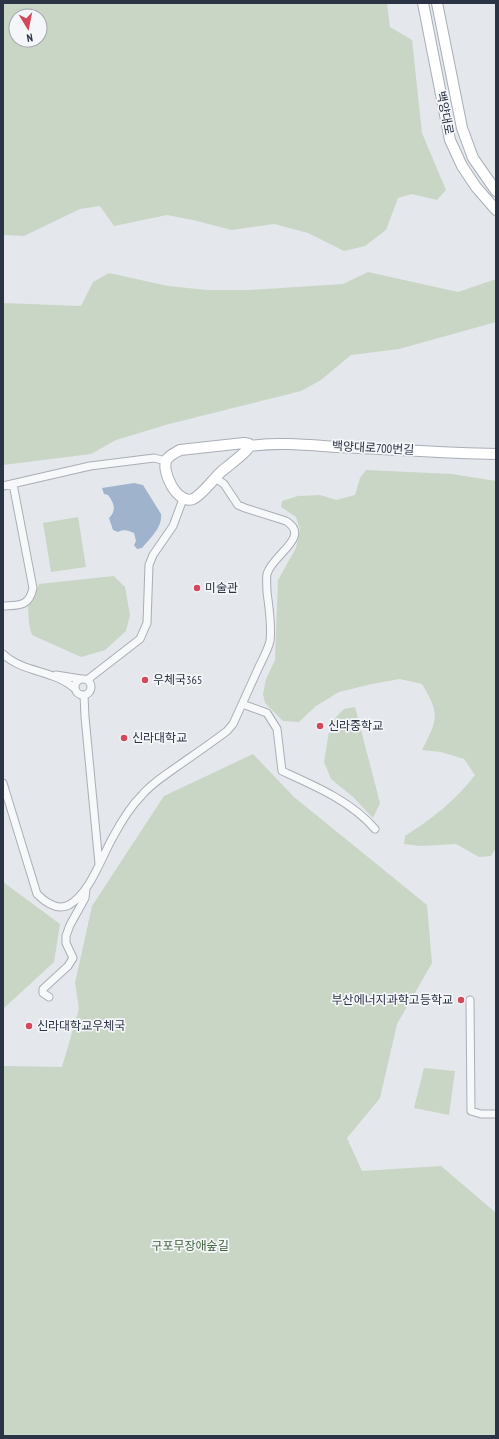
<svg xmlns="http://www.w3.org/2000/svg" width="499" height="1439" viewBox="0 0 499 1439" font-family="'PT Sans Narrow','Noto Sans KR',sans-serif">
	<rect width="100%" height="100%" fill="#e4e7ec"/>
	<path fill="#c9d6c5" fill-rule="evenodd" d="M3 3H387L390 27 412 40 422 133 446 190 437 200 412 194 398 198 386 230 365 246 344 251 308 233 274 224 232 230 193 220 167 215 114 226 100 206 80 209 24 236 3 235ZM16 16H40V40H16Z
		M368 272 458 292 496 279V322L399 349 351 355 321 380 301 391 169 424 116 440 91 454 3 465V303L81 306 93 282 109 273 168 286 207 290H249L343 284Z
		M366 470 452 474 496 481V848L491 856 479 857 456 844 420 846 404 844 405 836C432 819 456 800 475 775L464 759 441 752 422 750C438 719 440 714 422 684L400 679 372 684 339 692 316 706 299 722 283 721 265 703 263 694 266 679 275 660 278 580 296 548 300 530 296 517 281 507 282 501 298 496 320 495 336 500 355 495 360 478Z
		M78 517 86 567 51 572 43 523Z
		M114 576 125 587 130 615 126 631 105 650 81 657 32 635 29 624 28 607 34 597 39 584Z
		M355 707 380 803 373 818 353 797 331 779 324 762 330 726 336 717 344 709Z
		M253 754 294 797 427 905 432 963 397 1024 380 1098 347 1138 362 1171 441 1166 495 1212 496 1211V1436H3V1066L62 1067 79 1009 75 983 92 906 164 796Z
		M3 882 60 924 54 962 3 1009Z
		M424 1068 455 1071 449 1115 414 1108Z"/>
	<path fill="#9fb4cc" d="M134 483 143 485 161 514C163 527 150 538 142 548L137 549 134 545 136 541 134 533C128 530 123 529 118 532L113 530 109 518C117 510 114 503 108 495L104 494 102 488Z"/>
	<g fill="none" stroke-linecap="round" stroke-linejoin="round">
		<g stroke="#a9aeb7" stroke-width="9">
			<path id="street" d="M3 486 90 466 154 458 166 461
				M3 606C19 605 29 607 33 588L13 484
				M3 654C23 673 54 670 74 688
				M56 675 81 679
				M75 687a8 8 0 1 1 16 0a8 8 0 1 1-16 0Z
				M87 680 140 639 147 623 149 565 153 555 173 526 183 499
				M84 695 85 717 99 864
				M242 704 267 713 277 729 282 771C315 786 351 801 375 829
				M3 783 37 894C45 902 57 911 69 905 90 893 101 858 113 837 121 822 130 807 142 795 151 784 164 776 175 768 192 756 210 744 227 731L233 724C241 706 250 687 258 669 262 660 268 650 270 641 272 625 269 608 267 592 267 586 266 580 267 574 272 555 312 537 286 521L245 508 238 505 224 484 215 478
				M49 997 43 993V989L68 966 73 958 66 943V936L70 925 85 898 86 889
				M470 1000 471 1111 481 1114H496"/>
		</g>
		<g stroke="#a9aeb7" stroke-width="12">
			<path id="secondary" d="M423 3 450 140 462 166 476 187 496 210
				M437 3 462 128 473 158 496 191
				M244 443 249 444 250 446C246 453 229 465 222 471 214 478 202 495 193 499 177 505 160 470 167 459 170 455 175 453 180 450Z
				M250 446C279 442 308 445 338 447 390 449 443 453 496 454"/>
		</g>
		<use href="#street" stroke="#f7f8fa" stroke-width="7"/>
		<use href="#secondary" stroke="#fff" stroke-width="10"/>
	</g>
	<g fill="#d1495b" stroke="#f4f6f9" stroke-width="1.5">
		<circle cx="197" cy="588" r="4"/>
		<circle cx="145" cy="680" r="4"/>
		<circle cx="320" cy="726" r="4"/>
		<circle cx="124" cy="738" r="4"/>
		<circle cx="461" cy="1000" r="4"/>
		<circle cx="29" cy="1026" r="4"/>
	</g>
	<g text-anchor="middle" stroke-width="3.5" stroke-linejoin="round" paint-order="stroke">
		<g font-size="12" fill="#2b3445" stroke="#f4f6f9">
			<text transform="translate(445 113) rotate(79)" y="4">백양대로</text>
			<text transform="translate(373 448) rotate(3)" y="4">백양대로700번길</text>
		</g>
		<g font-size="12" fill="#2b3445" stroke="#f4f6f9" text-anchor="start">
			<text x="205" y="592">미술관</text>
			<text x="153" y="684">우체국365</text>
			<text x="328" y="730">신라중학교</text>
			<text x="132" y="742">신라대학교</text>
			<text x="453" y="1004" text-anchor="end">부산에너지과학고등학교</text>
			<text x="37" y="1030">신라대학교우체국</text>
		</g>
		<g font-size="12" fill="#3f6138" stroke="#f4f6f9">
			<text x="190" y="1250">구포무장애숲길</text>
		</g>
	</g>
	<rect width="499" height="1439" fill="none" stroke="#2b3445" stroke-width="8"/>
	<g transform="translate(28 28) rotate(170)"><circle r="19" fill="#f4f6f9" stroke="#a4a8b1"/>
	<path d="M0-3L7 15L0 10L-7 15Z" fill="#d1495b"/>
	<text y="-6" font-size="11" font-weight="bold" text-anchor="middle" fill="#2b3445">N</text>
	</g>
</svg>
